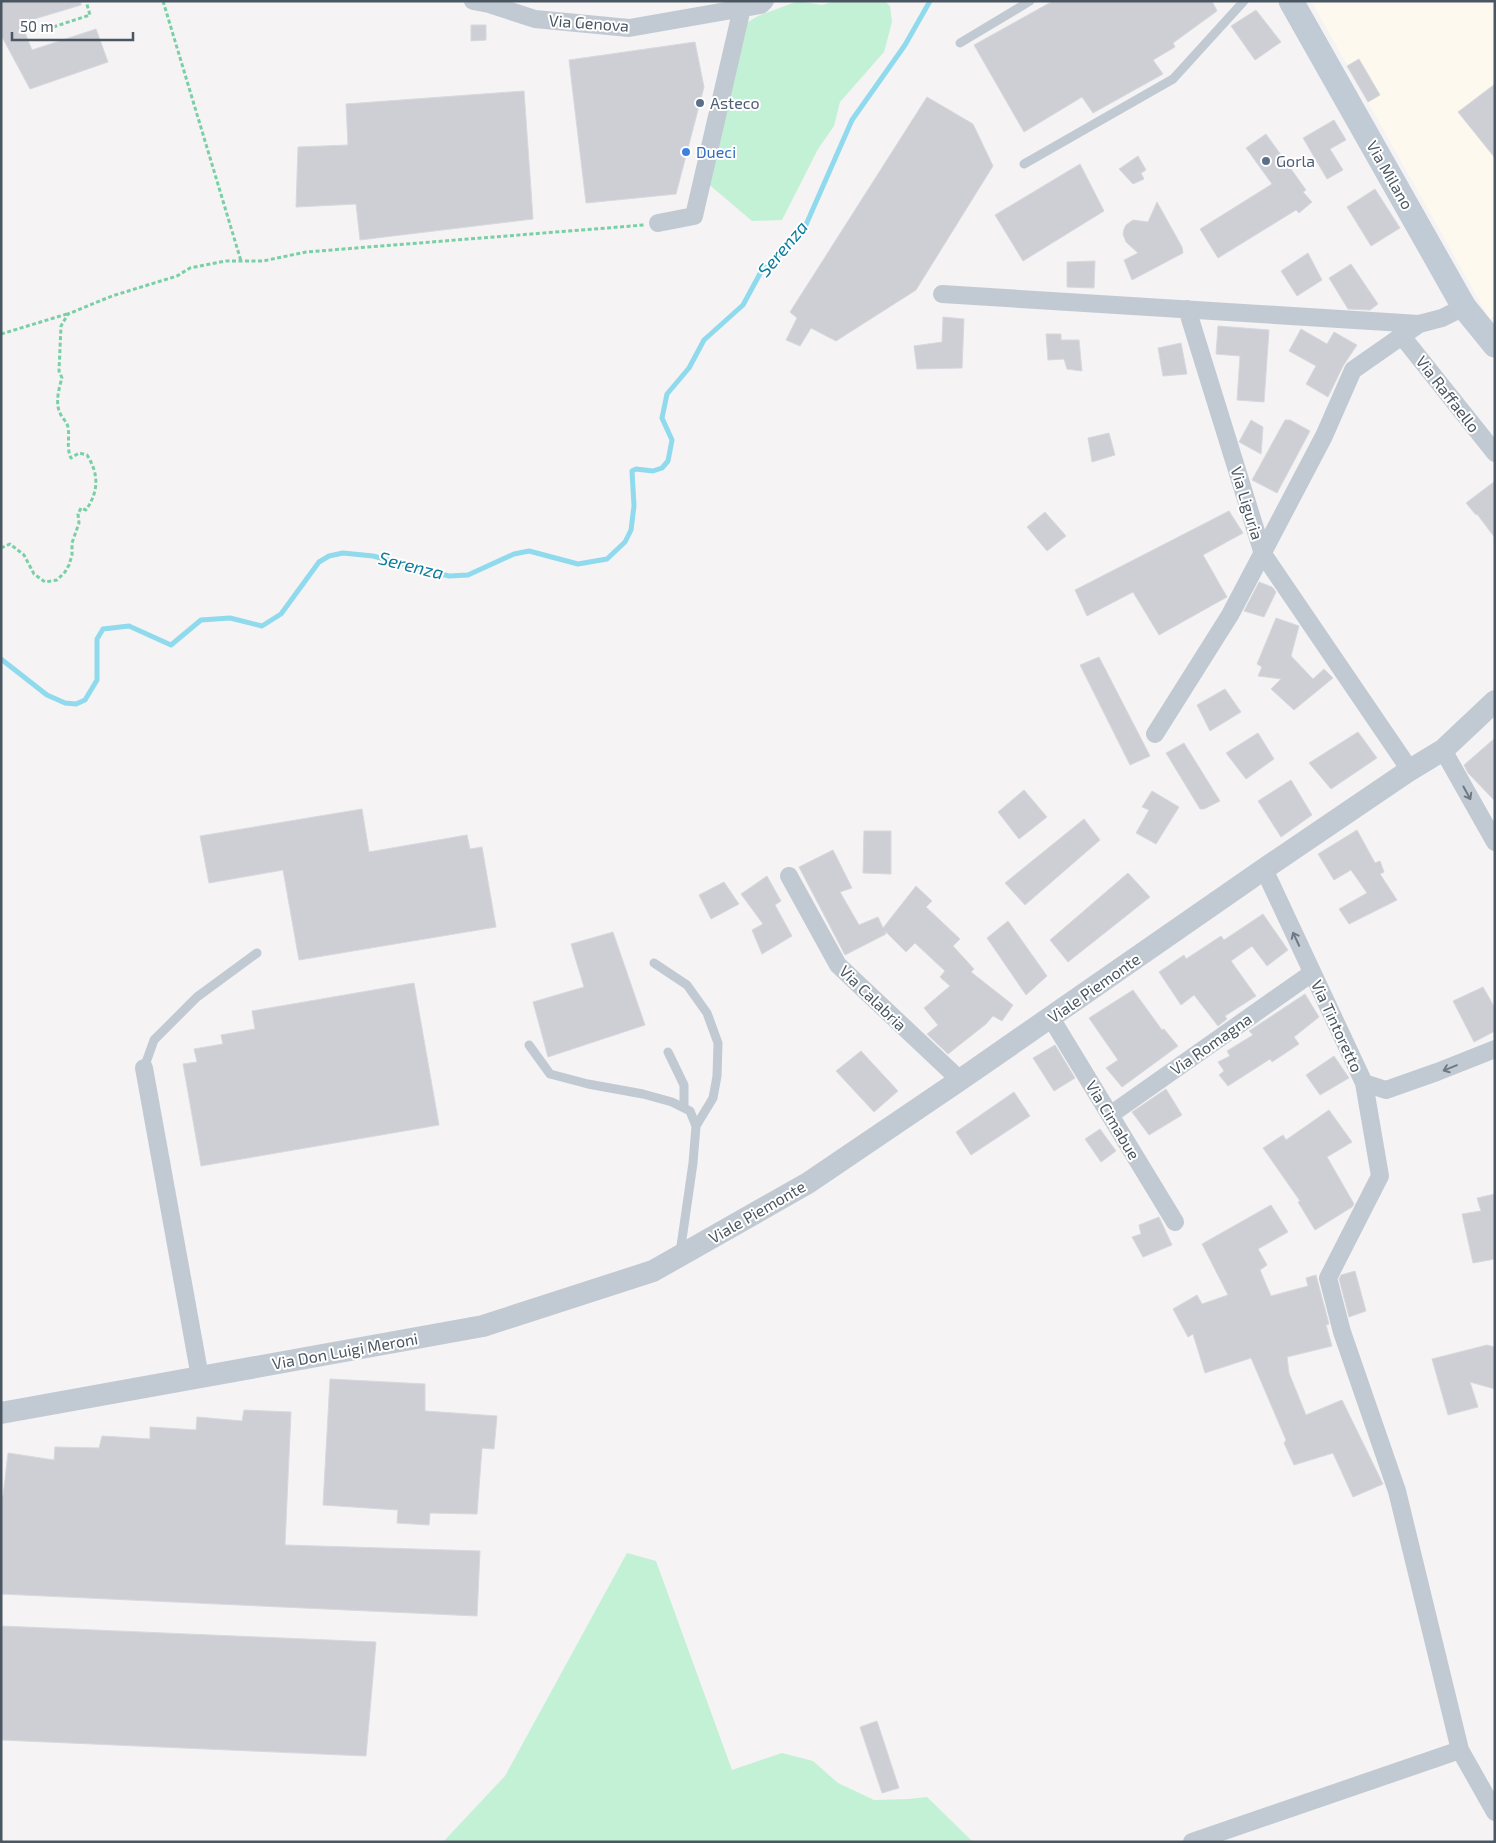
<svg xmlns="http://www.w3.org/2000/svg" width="1496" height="1843" viewBox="0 0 1496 1843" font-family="'Exo 2',sans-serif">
	<rect width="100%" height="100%" fill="#f5f3f3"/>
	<path fill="#fdf9ef" d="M1311 1H1495V315L1490 320Z"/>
	<path fill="#c3f1d5" d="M798 1 822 5 835 1H885L890 6 892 22 884 52 840 102 834 126 818 149 782 220 752 221 706 182 742 33 748 22 758 16Z
		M627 1553 656 1561 732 1770 782 1753 813 1761 838 1783 874 1800 909 1799 927 1797 973 1842H443L505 1776Z"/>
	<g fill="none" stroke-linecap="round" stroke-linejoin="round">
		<path stroke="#90daee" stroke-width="5" d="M1 659 47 695 65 703 76 704 85 700 97 680V639L103 629 129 626 171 645 201 620 230 618 262 626 281 614 319 562 329 556 343 553 373 556 449 576 468 575 514 554 529 551 578 564 607 559 625 542 631 530 634 506 632 471 636 469 653 471 662 468 668 461 672 440 662 418 667 394 689 368 704 340 743 305 762 270 787 249 805 227 852 120 905 45 930 1"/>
	</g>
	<path fill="#cdcfd5" stroke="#d7d9de" d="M1 1H81V5L21 23 32 50 96 29 108 62 30 89 1 35Z
		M1053 1H1212L1217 11 1173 43 1175 47 1153 60 1163 74 1093 113 1082 97 1024 132 974 45Z
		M1256 10 1281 42 1255 60 1231 26Z
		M471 25H486V40L471 41Z
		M695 42 704 87 676 194 586 203 569 60Z
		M1359 59 1380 95 1368 102 1347 66Z
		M1495 84V158L1458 112Z
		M524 91 533 219 360 240 356 204 296 207 298 147 348 145 346 104Z
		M927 97 973 124 993 166 916 290 836 341 811 328 800 346 786 340 797 318 790 312Z
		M1334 120 1346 140 1330 149 1343 170 1327 179 1303 138Z
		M1266 134 1306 190 1303 192 1312 202 1299 213 1296 210 1218 258 1200 229 1272 184 1246 148Z
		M1138 156 1146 170 1141 173 1144 179 1133 184 1119 169Z
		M1080 164 1104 211 1023 261 995 215Z
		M1375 189 1400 228 1371 246 1347 207Z
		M1157 202 1182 247 1183 253 1132 280 1124 260 1138 253 1126 242 1123 234 1124 229 1126 225 1133 220 1148 222Z
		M1308 253 1322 280 1297 296 1281 271Z
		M1095 261 1094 288 1067 287V262Z
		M1351 264 1378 304 1370 310 1348 309 1329 278Z
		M943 317 964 319 962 368 917 369 914 346 942 342Z
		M1218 326 1269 330 1264 402 1237 400 1240 356 1216 354Z
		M1301 329 1327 344 1334 332 1357 345 1343 366 1328 397 1306 384 1316 366 1289 351Z
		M1046 334H1061V340H1079L1082 371 1067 369 1064 359 1048 360Z
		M1181 343 1187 374 1163 376 1158 348Z
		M1251 420 1263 427 1261 454 1239 442Z
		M1285 420H1290L1310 431 1277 493 1252 480Z
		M1109 433 1115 455 1092 462 1088 438Z
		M1495 481V538L1477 514 1476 515 1466 503Z
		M1229 511 1243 533 1203 555 1227 597 1159 635 1133 592 1087 616 1075 590Z
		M1045 512 1066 536 1047 551 1027 527Z
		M1259 582 1272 587 1276 592 1264 617 1244 611Z
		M1276 618 1299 626 1291 656 1313 679 1324 669 1333 678 1294 710 1271 689 1281 679 1258 676 1262 667 1257 664Z
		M1099 657 1150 756 1130 765 1080 665Z
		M1225 689 1241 712 1210 731 1197 705Z
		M1358 732 1377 758 1331 789 1309 763Z
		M1258 733 1274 759 1246 779 1226 753Z
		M1495 738V801L1468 773 1464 765Z
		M1184 743 1220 801 1204 809H1200L1166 753Z
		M1291 780 1312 815 1281 837 1258 801Z
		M1024 790 1047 817 1019 839 998 812Z
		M1152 791 1179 807 1156 844 1136 833 1149 810 1142 807Z
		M362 809 369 852 467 835 470 849 482 847 496 927 299 960 283 870 209 883 200 836Z
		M1084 819 1100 840 1025 905 1005 883Z
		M1357 830 1375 863 1380 861 1384 872 1380 874 1397 900 1349 924 1339 909 1367 893 1351 870 1334 880 1318 854Z
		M864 831H891V874L863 873Z
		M833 850 852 888 840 892 859 925 878 917 883 928 916 886 932 901 926 907 960 939 953 946 974 969 971 972 1013 1005 1002 1021 993 1016 986 1024 948 1054 927 1034 938 1025 924 1008 950 986 940 977 945 971 915 943 906 952 885 931 886 934 845 955 799 867Z
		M1128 873 1150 897 1068 962 1050 940Z
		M767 876 781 901 775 905 792 936 762 954 752 930 763 924 741 894Z
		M724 882 739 904 711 919 699 895Z
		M1263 914 1288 950 1267 966 1252 946 1231 961 1256 996 1225 1016 1227 1019 1218 1026 1194 995 1181 1005 1159 972 1184 955 1186 959 1221 936 1224 940Z
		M1008 921 1047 976 1026 995 987 938Z
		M613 932 645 1025 548 1057 533 1002 584 987 571 944Z
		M414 983 439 1125 201 1166 183 1064 197 1062 194 1049 223 1044 221 1035 255 1029 252 1011Z
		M1483 987 1495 1008V1031L1474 1042 1453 1001Z
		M1133 990 1162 1030 1164 1029 1178 1046 1122 1087 1106 1068 1118 1060 1089 1018Z
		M1305 994 1319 1017 1294 1037 1299 1044 1272 1062 1270 1059 1228 1086 1219 1075 1224 1071 1218 1062 1230 1056 1227 1051 1253 1035 1249 1031Z
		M1055 1045 1075 1078 1054 1091 1033 1058Z
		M861 1051 898 1091 874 1112 836 1071Z
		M1334 1056 1349 1078 1320 1095 1306 1075Z
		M1166 1089 1182 1115 1149 1135 1132 1112Z
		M1014 1092 1030 1116 971 1155 956 1132Z
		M1329 1110 1352 1142 1327 1157 1354 1204 1352 1207 1315 1230 1298 1202 1300 1201 1263 1148 1283 1135 1286 1140Z
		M1100 1129 1116 1151 1101 1162 1085 1139Z
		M1495 1194V1259L1473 1263 1462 1214 1481 1211 1477 1198Z
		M1271 1205 1288 1232 1258 1249 1267 1265 1260 1270 1271 1296 1308 1286 1306 1278 1316 1275 1329 1324 1326 1325 1332 1346 1287 1357 1289 1373 1306 1415 1342 1400 1383 1484 1353 1497 1333 1453 1294 1465 1284 1443 1286 1440 1251 1358 1205 1373 1193 1334 1188 1337 1173 1309 1197 1295 1202 1304 1228 1295 1202 1244Z
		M1159 1217 1172 1245 1143 1257 1132 1237 1141 1234 1139 1225Z
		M1355 1271 1366 1311 1349 1317 1339 1279 1341 1275Z
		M1487 1345 1495 1347V1389L1470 1382 1478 1407 1448 1415 1432 1359Z
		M330 1379 425 1384V1411L497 1416 494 1449 482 1448 477 1514 430 1513 429 1525 397 1523 398 1510 323 1505Z
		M244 1410 291 1412 285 1545 480 1551 477 1616 1 1594V1496H3L8 1453 54 1460 55 1447 99 1448 102 1436 150 1439V1427L196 1430 197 1417 242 1421Z
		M1 1626 376 1642 366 1756 1 1740Z
		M877 1721 899 1788 882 1793 860 1727Z"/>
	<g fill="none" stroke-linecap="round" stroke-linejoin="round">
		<path stroke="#7ad0a6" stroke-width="3" stroke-dasharray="4 2.5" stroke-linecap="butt" d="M163 1 241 261
			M41 31 90 15 86 1
			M1 334 67 314
			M1 548 10 544 24 555 34 574 45 582 57 580 65 572 69 565 72 555V543L79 523 78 514 81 508 86 510C99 491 99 474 87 455L79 453 71 458C66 447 70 438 68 427 67 422 62 418 60 413 55 403 59 388 62 378L59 371 61 326 68 314 112 296 177 276 190 268 226 261H263L306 252 644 225"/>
		<path stroke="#c1cad2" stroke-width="9" d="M960 43 1030 1
			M1024 164 1173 79 1244 1
			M654 963 687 985 707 1013 718 1043 717 1076 713 1098 696 1126
			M529 1045 550 1074 588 1084 643 1094 672 1102 690 1111 696 1126 693 1163 680 1253
			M668 1052 684 1085V1108
			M144 1068 154 1040 197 997 257 953"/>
		<path stroke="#c1cad2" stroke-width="18" d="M473 1 489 4 535 19 629 28 761 5 765 1
			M658 223 694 216 742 8
			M942 294 1419 324 1442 318 1464 307
			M1187 309 1263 554 1410 770
			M1401 335 1495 453
			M1155 734 1230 615 1324 436 1353 370 1419 324
			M1443 750 1495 842
			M1264 869 1364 1083 1386 1090 1437 1072 1495 1049
			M789 876 838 965 960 1080
			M1051 1018 1175 1222
			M144 1068 200 1377
			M1364 1083 1380 1176 1328 1278 1342 1332 1397 1491 1460 1750 1495 1812
			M1110 1115 1312 973
			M1192 1842 1460 1750"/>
		<path stroke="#c1cad2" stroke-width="22" d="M1 1413 483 1326 653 1271 808 1183 960 1080 1264 869 1410 770 1443 750 1495 701"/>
		<path stroke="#c1cbd6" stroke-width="25" d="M1291 1 1464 307 1495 345"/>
	</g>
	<defs><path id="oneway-shaft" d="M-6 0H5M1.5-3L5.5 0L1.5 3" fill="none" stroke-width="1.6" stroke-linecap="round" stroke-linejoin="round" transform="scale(1.25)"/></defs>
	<g stroke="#6e7983">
		<use href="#oneway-shaft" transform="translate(1467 793) rotate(61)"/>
		<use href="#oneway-shaft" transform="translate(1296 939) rotate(-115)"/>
		<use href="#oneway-shaft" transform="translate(1450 1068) rotate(158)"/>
	</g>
	<g fill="#5c6f8a" stroke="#fff" stroke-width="2">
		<circle cx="700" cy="103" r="5"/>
		<circle cx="1266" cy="161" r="5"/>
	</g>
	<circle fill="#3f7fe0" stroke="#fff" stroke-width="2" cx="686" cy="152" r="5"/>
	<g text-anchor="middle" stroke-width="4" stroke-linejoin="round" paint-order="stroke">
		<g font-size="16" fill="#4a5661" stroke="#fff">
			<text transform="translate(589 23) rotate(4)" y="6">Via Genova</text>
			<text transform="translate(1390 175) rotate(60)" y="6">Via Milano</text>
			<text transform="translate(1448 394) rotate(52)" y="6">Via Raffaello</text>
			<text transform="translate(1247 503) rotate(73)" y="6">Via Liguria</text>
			<text transform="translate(1094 988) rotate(-35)" y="6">Viale Piemonte</text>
			<text transform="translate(873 998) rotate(44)" y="6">Via Calabria</text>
			<text transform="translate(1337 1026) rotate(65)" y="6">Via Tintoretto</text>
			<text transform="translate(1211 1044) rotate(-35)" y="6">Via Romagna</text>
			<text transform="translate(1113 1120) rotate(59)" y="6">Via Cimabue</text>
			<text transform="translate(757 1212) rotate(-30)" y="6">Viale Piemonte</text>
			<text transform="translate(345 1351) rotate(-10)" y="6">Via Don Luigi Meroni</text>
		</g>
		<g font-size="16" fill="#4e5e75" stroke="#fff" text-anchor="start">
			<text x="710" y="109">Asteco</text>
			<text x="1276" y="167">Gorla</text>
		</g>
		<g font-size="16" fill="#366cbe" stroke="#fff" text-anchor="start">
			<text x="696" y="158">Dueci</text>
		</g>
		<g font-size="18" font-style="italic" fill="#0c7c9b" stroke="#fff">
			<text transform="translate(783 249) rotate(-50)" y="6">Serenza</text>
			<text transform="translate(411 566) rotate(14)" y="6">Serenza</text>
		</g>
	</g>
	<rect width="1496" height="1843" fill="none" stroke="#4a5661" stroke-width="5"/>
	<path d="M12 32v8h121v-8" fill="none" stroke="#4a5661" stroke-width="2.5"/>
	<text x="20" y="32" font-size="15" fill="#4a5661" stroke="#ffffff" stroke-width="4" paint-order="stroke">50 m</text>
</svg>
